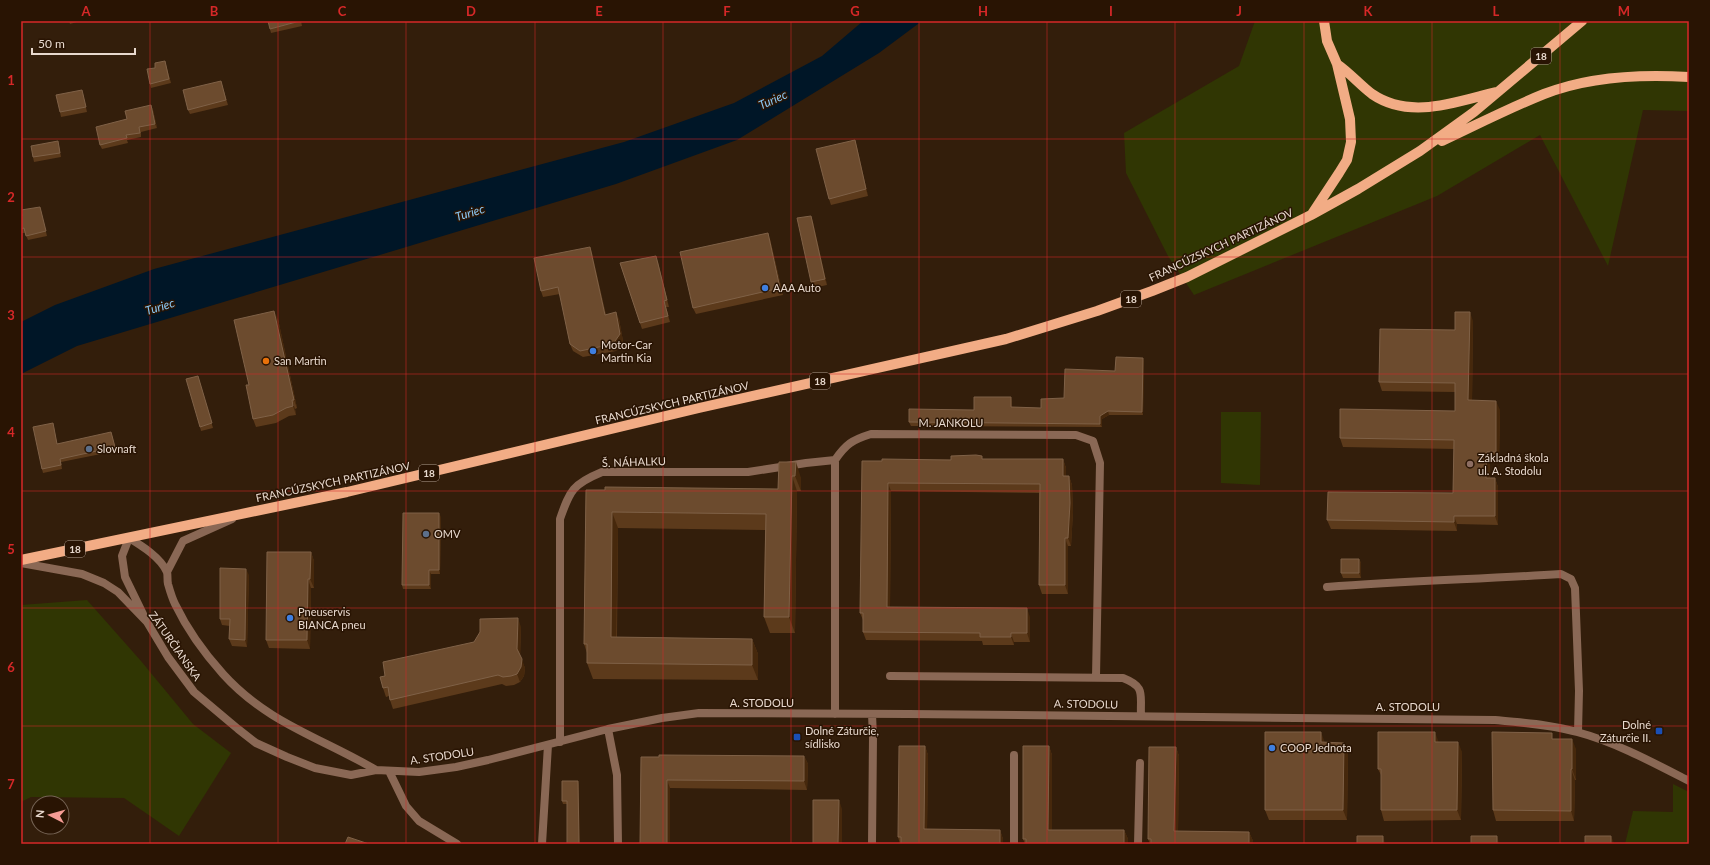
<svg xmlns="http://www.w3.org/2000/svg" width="1710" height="865" viewBox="0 0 1710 865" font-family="Lato,sans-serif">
	<rect width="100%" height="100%" fill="#331e0b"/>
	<path fill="#303603" d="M1255 21H1689V111L1643 110 1608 266 1540 135 1437 196 1194 295 1168 256 1126 173 1124 133 1239 66Z
		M1221 412H1261L1260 485 1221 483Z
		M87 600 141 661 193 724 231 753 179 836 124 798 31 797 21 802V605Z
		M1673 784 1689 792V844H1625L1633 811 1673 812Z"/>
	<path fill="#001627" d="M863 21H922L879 53 737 140 616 184 77 346 21 374V322L55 305 154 269 624 142 734 103 822 56Z"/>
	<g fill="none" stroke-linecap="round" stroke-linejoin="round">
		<path stroke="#8a6855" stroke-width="8" d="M21 563 82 574 104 583 118 592 147 622 168 657 194 692 238 729 256 743 287 757 315 768 351 775 376 770 419 772 456 767 488 760 608 729 662 718 699 713 908 714 1495 720C1522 723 1550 724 1577 732 1615 742 1654 763 1689 781
			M167 572 183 541 232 519
			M1327 587C1405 581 1483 579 1561 574L1571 579 1575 588 1579 691 1578 732
			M143 614 125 577 122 556 129 538C142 546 160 557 167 572 168 576 167 580 168 584 170 591 172 598 175 604 187 629 205 654 223 674 267 723 322 738 376 770
			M890 676 1123 678C1146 687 1140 694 1141 716
			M835 714V460C846 444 852 440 871 434L1076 435 1093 441 1100 463 1096 677
			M608 729 617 775 618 844
			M560 742V519C570 490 573 484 602 472H748L806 463 835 460
			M389 771 406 806 419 821 457 844
			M542 844 548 745
			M872 844 873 737 872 714
			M1014 844V755
			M1138 844 1140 763"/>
		<path stroke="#f2ac85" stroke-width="10" d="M1337 64C1350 73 1360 85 1372 94 1410 120 1455 102 1496 92
			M1442 141C1476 125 1509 108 1544 94 1590 76 1641 74 1689 77
			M1312 214 1339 173 1347 160 1351 142 1350 119 1337 64 1327 41 1324 21
			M21 560 347 492 699 408 1006 339 1097 311 1152 291 1187 277 1311 215 1358 189 1420 151 1474 112 1582 21"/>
	</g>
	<path fill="#5c3a1b" d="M69 21H80L70 24Z
		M301 21 302 26 271 33 270 29Z
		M165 61 171 83 151 88 150 84 155 68Z
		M221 81 228 105 190 114 188 110Z
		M83 94 87 112 61 117 60 112Z
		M151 105 153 110 157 128 141 132V137L127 140 128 143 102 149 100 145 127 119Z
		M855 140 857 147 868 196 831 205 829 199Z
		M59 146 61 157 34 162 33 157Z
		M41 211 47 236 28 240 25 233H22L21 231V216Z
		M811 216 813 222 827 285 813 288 811 282Z
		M770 239 783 295 696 314 693 308Z
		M590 247 592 253 606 315 619 319 623 341 616 351 583 357 573 351 570 344 560 294 543 297 541 291Z
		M658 262 669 307H666L670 322 642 329 620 263Z
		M278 319 297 408 295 409 296 415 289 416 276 423 256 427 253 419 249 385Z
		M1473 321 1472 400 1500 410 1499 461H1490V478H1495L1498 487V525L1457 524V531L1331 529 1327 520 1453 493 1454 449 1343 447 1340 438 1455 411V392L1382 391 1379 382 1455 330Z
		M1144 361 1143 415H1109L1102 419V427L911 426 909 422 974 410 1012 401V407L1041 408 1064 398 1115 371Z
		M198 376 213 428 201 431 200 427Z
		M54 427 57 444 112 435 116 451 61 462 62 469 43 473 42 469Z
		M983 459H1063L1066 468V476H1069L1072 485 1073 512 1071 546H1068V594H1042L1039 585V493L891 491 890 607 1030 617V642H1014V645H983L982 641 866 640 863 632V620L860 613 882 461Z
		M779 462 801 478V491H797L795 633H770L764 617 765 530 618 528 617 637 752 639 758 654V680L593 679 587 663V653L584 644 586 490 778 489Z
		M441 517 440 574H431V589H403L402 585Z
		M311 552 314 561V588H311L310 649 269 648 266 640Z
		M1359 559 1361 563V578H1343L1341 573Z
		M249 575 247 647 232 646 229 639 230 626 222 625 220 619Z
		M521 627 520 657 525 668 524 676 520 682 514 685 506 686 502 684 393 709 390 700 389 696 386 697 383 688 385 676 474 642Z
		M1555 739 1576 749V780H1575L1574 821H1496L1493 810Z
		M1325 742 1348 753 1347 820H1269L1265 810Z
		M1438 742 1462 752 1461 820 1384 821 1381 810V775L1378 769Z
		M925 746 928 755 927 829 1000 830 1003 839V844H900L898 837Z
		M1049 746 1052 755V830H1124L1128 839V844H1025L1023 839Z
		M1176 747 1179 756 1178 831 1249 832 1253 841V844H1150L1148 839Z
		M804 756 808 764 807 790 670 788V844H640L641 757Z
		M579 784 567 804H563L562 801Z"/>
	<path fill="#46280c" d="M151 105 153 110 157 128 155 124Z
		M855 140 857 147 868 196 866 189Z
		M811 216 813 222 827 285 825 279Z
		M768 233 770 239 783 295 780 288Z
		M590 247 592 253 607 322 605 315Z
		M656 256 658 262 669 307 667 300Z
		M664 301 666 307 670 322 668 316Z
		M274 311 278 319 297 408 294 400Z
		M616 312 619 319 623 341 616 351 613 344Z
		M1470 312 1473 321 1472 409 1468 400Z
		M1143 358 1144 361 1143 415 1142 412Z
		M1011 397 1012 401V411L1011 407Z
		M292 400 295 409 296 415 293 406Z
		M1496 401 1500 410 1499 461 1496 452Z
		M1108 411 1109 415 1102 419V427L1100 424V416Z
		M1487 452 1490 461V487L1486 478Z
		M1063 459 1066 468V485L1063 476Z
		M796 462 801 478V491L795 476Z
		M792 476 797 491 795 633 789 617Z
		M1069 476 1072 485 1073 512 1071 546 1068 538Z
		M1495 478 1498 487V525L1495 516Z
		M888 483 891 491 890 615 887 607Z
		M612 512 618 528 616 652 611 637Z
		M439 513 441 517 440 574 439 570Z
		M1454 516 1457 524V531L1454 522Z
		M1065 538 1068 546V594L1065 585Z
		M311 552 314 561V588L310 579Z
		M1359 559 1361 563V578L1359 573Z
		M246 569 249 575 247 647 245 640Z
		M429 570 431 574V589L429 585Z
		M308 579 311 588 310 649 307 640Z
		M1027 608 1030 617V642L1027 633Z
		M518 618 521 627 520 658 517 649Z
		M1011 633 1014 642V645L1011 637Z
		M752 639 758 654V680L752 665Z
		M522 659 525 668 524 676 520 682 517 674Z
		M1321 732 1325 743 1321 742Z
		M1435 732 1439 743 1435 742Z
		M1572 739 1576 749V780L1572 769Z
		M1458 742 1462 752 1461 820 1457 810Z
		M1344 743 1348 753 1347 820 1343 810Z
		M925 746 928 755 927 838 924 829Z
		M1049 746 1052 755V839L1048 830Z
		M1176 747 1179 756 1178 839 1174 831Z
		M804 756 808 764 807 790 804 781Z
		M1571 769 1575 780 1574 821 1571 811Z
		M667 780 670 788V844H667Z
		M578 781 579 784 580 844H579Z
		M839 800 842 809V844H838Z
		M1000 830 1003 839V844H1000Z
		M1124 830 1128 839V844H1124Z
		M1249 832 1253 841V844H1249Z
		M1383 836 1385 843V844H1383Z
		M1497 836 1499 843V844H1497Z
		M1611 836 1614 843V844H1611Z"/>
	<path fill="#6c4b2e" stroke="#7f6147" d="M268 21H300L270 29Z
		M165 61 169 79 150 84 147 69 155 68V63Z
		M221 81 226 100 188 110 183 90Z
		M82 90 86 107 60 112 56 95Z
		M151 105 155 124 139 127 140 133 126 135 127 138 100 145 96 127 127 119 125 111Z
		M855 140 866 189 829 199 816 149Z
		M58 141 60 153 33 157 31 146Z
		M40 207 46 231 26 236 24 228 21 229V216H22L21 210Z
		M811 216 825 279 811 282 797 218Z
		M768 233 780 288 693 308 680 252Z
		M590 247 605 315 616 312 620 334 613 344 580 351 570 344 558 287 541 291 534 258Z
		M656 256 667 300 664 301 668 316 640 323 620 263Z
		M274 311 294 400H292L293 406 286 408 273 415 253 419 246 385H249L234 320Z
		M1455 312H1470L1468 400 1496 401V452H1487L1486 478H1495V516H1454V522L1327 520 1328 492 1453 493 1454 440 1340 438V409L1455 411V383L1379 382 1380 329 1455 330Z
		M1116 357 1143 358 1142 412 1108 411 1100 416V424L909 422V409L974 410V397H1011V407L1041 408V399L1064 398 1065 369 1115 371Z
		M198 376 212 423 200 427 186 379Z
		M53 423 57 444 111 432 115 447 60 459 61 465 42 469 33 427Z
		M976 455 982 456V459H1063V476H1069L1070 503 1068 538H1065V585H1039L1040 484 888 483 887 607 1027 608V633H1011V637H980V633L863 632V613H860L862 461H882V459L951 460V456Z
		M779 462H796L795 476H792L789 617H764L766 514 612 512 611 637 752 639V665L587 663V644H584L586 490H605V487L778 489Z
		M403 513H439V570H429V585H402Z
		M267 552H311L310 579H308L307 640H266Z
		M1341 559H1359V573H1341Z
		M220 568 246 569 245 640 229 639 230 619H220Z
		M518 618 517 649 522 659 521 667 517 674 511 676 503 677 498 675 390 700 388 687 383 688 380 677 385 676 383 662 474 642 480 632V619Z
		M1265 732H1321V742L1344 743 1343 810H1265Z
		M1378 732H1435V742H1458L1457 810H1381V769H1378Z
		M1492 732 1552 733V739H1572V769H1571V811L1493 810Z
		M899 746H925L924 829 1000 830V844H901V837H898Z
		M1023 746H1049L1048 830H1124V844H1026V839H1023Z
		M1149 747H1176L1174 831 1249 832V844H1151V839H1148Z
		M659 755 804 756V781L667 780V844H640L641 757H659Z
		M562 781H578L579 844H567V801H562Z
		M813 800H839L838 844H813Z
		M1357 836H1383V844H1357Z
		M1471 836H1497V844H1471Z
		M1585 836H1611V844H1585Z
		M348 837 369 844H345Z"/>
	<path fill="none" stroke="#d62828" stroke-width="1" stroke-opacity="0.55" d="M150 21V844M278 21V844M406 21V844M535 21V844M663 21V844M791 21V844M919 21V844M1047 21V844M1175 21V844M1304 21V844M1432 21V844M1560 21V844M21 139H1689M21 257H1689M21 374H1689M21 491H1689M21 608H1689M21 726H1689"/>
	<g fill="#3f7fe0" stroke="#291403" stroke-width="1.5">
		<circle cx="765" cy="288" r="4"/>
		<circle cx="593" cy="351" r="4"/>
		<circle cx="290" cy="618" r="4"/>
		<circle cx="1272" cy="748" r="4"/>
	</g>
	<circle fill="#e8710a" stroke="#291403" stroke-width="1.5" cx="266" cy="361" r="4"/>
	<g fill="#5c6f8a" stroke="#291403" stroke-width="1.5">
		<circle cx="89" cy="449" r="4"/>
		<circle cx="426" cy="534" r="4"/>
	</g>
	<circle fill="#8d6e63" stroke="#291403" stroke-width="1.5" cx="1470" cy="464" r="4"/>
	<g fill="#1a4fb4" stroke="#291403" stroke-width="1.5">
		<rect x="1655" y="727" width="8" height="8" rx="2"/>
		<rect x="793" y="733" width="8" height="8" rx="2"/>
	</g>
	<g text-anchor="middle" stroke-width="3" stroke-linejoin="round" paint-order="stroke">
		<g fill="#291403" stroke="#af9e91" stroke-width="1">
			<rect x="1531" y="48" width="20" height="16" rx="3"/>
			<rect x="1121" y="291" width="20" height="16" rx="3"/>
			<rect x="810" y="373" width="20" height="16" rx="3"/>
			<rect x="419" y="465" width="20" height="16" rx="3"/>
			<rect x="65" y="541" width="20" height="16" rx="3"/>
		</g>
		<g font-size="10" font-weight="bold" fill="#e8d9ce">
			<text x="1541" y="60">18</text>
			<text x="1131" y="303">18</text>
			<text x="820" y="385">18</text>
			<text x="429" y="477">18</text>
			<text x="75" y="553">18</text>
		</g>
		<g font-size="11" fill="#e8d9ce" stroke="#291403">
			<text transform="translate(1221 245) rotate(-25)" y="4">FRANCÚZSKYCH PARTIZÁNOV</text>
			<text transform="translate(672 403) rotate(-13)" y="4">FRANCÚZSKYCH PARTIZÁNOV</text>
			<text x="951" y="427">M. JANKOLU</text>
			<text transform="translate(634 462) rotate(-2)" y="4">Š. NÁHALKU</text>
			<text transform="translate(333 482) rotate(-12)" y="4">FRANCÚZSKYCH PARTIZÁNOV</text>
			<text transform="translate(175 646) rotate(55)" y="4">ZÁTURČIANSKA</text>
			<text x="762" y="707">A. STODOLU</text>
			<text transform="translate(1086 704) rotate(1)" y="4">A. STODOLU</text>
			<text x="1408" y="711">A. STODOLU</text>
			<text transform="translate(442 756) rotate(-8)" y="4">A. STODOLU</text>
		</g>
		<g font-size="11" fill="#e8d9ce" stroke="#291403" text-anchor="start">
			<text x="773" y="292">AAA Auto</text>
			<text x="601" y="349">Motor-Car<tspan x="601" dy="13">Martin Kia</tspan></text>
			<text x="274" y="365">San Martin</text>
			<text x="97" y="453">Slovnaft</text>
			<text x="1478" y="462">Základná škola<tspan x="1478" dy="13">ul. A. Stodolu</tspan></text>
			<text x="434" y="538">OMV</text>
			<text x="298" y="616">Pneuservis<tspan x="298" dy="13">BIANCA pneu</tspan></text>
			<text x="1651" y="729" text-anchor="end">Dolné<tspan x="1651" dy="13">Záturčie II.</tspan></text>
			<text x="805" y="735">Dolné Záturčie,<tspan x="805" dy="13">sídlisko</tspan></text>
			<text x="1280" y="752">COOP Jednota</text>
		</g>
		<g font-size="12" font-style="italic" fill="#8ac7f2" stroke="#291403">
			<text transform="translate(773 100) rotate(-24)" y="4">Turiec</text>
			<text transform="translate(470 213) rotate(-17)" y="4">Turiec</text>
			<text transform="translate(160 307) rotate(-17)" y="4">Turiec</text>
		</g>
	</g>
	<rect width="1710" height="865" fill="none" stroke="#291403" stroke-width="44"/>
	<g transform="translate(50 815) rotate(276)"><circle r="19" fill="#291403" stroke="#756354"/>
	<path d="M0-3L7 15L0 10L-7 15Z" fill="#f59c95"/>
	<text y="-6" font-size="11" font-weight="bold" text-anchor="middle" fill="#e8d9ce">N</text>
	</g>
	<path d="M32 48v6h103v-6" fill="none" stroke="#e8d9ce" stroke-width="2"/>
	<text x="38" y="48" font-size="12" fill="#e8d9ce" stroke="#291403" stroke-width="3" paint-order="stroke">50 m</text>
	<rect x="22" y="22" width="1666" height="821" fill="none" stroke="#d62828" stroke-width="1.5"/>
	<g font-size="13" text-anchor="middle" font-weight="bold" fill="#d62828">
		<text x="86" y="16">A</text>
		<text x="214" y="16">B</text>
		<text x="342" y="16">C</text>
		<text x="471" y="16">D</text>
		<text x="599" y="16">E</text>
		<text x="727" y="16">F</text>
		<text x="855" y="16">G</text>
		<text x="983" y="16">H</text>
		<text x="1111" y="16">I</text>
		<text x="1239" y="16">J</text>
		<text x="1368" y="16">K</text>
		<text x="1496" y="16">L</text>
		<text x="1624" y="16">M</text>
		<text x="11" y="85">1</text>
		<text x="11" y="202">2</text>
		<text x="11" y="320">3</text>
		<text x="11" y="437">4</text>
		<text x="11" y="554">5</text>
		<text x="11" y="672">6</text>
		<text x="11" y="789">7</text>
	</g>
</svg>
